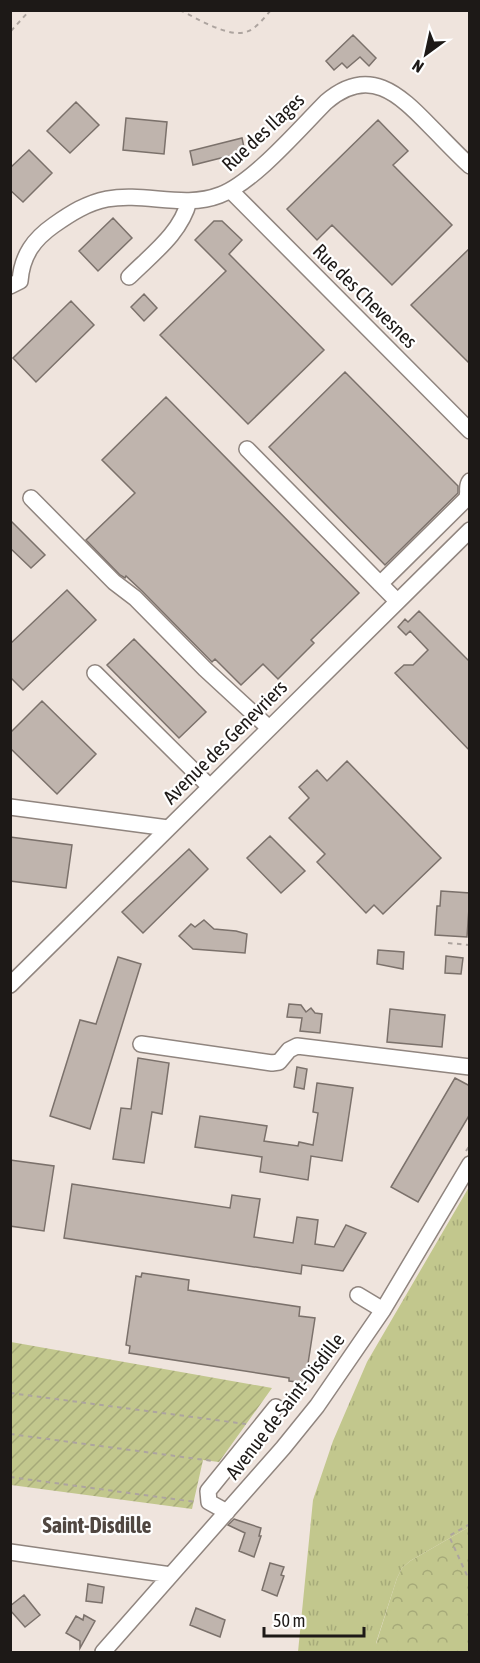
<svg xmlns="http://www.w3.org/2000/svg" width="480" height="1663" viewBox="0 0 480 1663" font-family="'Asap Condensed',sans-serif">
	<defs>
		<pattern id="grass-tufts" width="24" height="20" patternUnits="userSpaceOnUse" patternTransform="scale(1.5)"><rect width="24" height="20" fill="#c2c78d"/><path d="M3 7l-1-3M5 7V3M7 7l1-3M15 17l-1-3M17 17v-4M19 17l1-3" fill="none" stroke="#a6aa79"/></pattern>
		<pattern id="forest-crowns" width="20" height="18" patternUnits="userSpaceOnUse" patternTransform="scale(1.5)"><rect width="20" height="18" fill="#c2c78d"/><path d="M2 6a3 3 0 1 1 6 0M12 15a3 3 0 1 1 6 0" fill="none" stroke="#a6aa79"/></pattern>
		<pattern id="garden-furrows" width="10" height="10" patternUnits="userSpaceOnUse" patternTransform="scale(1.5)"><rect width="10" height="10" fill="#c2c78d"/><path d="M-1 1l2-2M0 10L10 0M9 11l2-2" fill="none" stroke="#a6aa79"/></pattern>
	</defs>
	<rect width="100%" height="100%" fill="#efe4dd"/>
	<path fill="url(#grass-tufts)" d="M469 1187V1527L410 1561 402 1568 397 1578 376 1643V1652H298L313 1500 333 1441 367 1362Z"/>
	<path fill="url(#forest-crowns)" d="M469 1527V1652H376V1644L397 1578 402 1568 410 1561Z"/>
	<path fill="url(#garden-furrows)" d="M11 1342 272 1388 219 1462 203 1460 192 1509 11 1485Z"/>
	<path fill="#bfb4ad" stroke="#7b716b" stroke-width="1.5" d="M353 35 376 58 369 66 360 57 347 68 342 63 334 70 326 61Z
		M76 102 99 125 70 153 47 131Z
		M126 118 167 122 164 154 123 150Z
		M378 120 408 151 393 165 452 225 392 285 332 225 317 240 287 209Z
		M242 138 245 152 193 165 190 151Z
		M29 150 52 173 23 202 10 190V168Z
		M113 218 132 238 98 271 79 251Z
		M214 221H222L242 240 229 254 324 350 248 424 160 335 226 271 195 240Z
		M470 248V364L411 305Z
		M144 294 157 308 144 321 131 307Z
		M71 301 94 325 36 382 13 358Z
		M345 372 458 486V493L385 565 269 447Z
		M166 397 359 593 311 640 314 643 278 679 263 664 241 685 215 659 212 662 142 591 126 576 125 578 120 575 86 540 135 493 102 460Z
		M10 520 45 555 31 568 10 548Z
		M67 590 96 620 23 690 10 677V644Z
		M419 611 470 662V751L395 673 404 665H413L428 650 410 631 406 635 398 627 405 619 408 622Z
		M134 639 206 712 179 738 107 665Z
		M42 701 96 754 57 794 10 748V733Z
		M347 761 441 858 383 914 374 905 366 913 317 862 325 854 289 818 309 798 299 787 317 770 327 781Z
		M270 836 305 871 281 893 247 858Z
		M10 837 72 845 66 888 10 881Z
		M189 849 208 869 143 933 122 912Z
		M441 891 470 893 467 937 435 935 437 906H440Z
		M204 920 214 929 236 931 247 934 245 953 193 949 179 936 191 924 195 927Z
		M378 950 404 952 403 969 377 964Z
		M446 956 463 958 461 974 445 973Z
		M118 957 141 964 90 1129 50 1116 80 1020 96 1024Z
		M289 1004 301 1005 306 1012 311 1008 315 1013 322 1014 320 1033 300 1031 302 1018 287 1017Z
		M390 1009 445 1015 442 1047 387 1042Z
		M138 1058 169 1063 162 1114 152 1112 144 1163 113 1159 121 1108 131 1109Z
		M297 1067 307 1069 304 1089 294 1087Z
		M455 1078 470 1086V1114L418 1202 391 1187Z
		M317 1083 353 1088 342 1161 311 1156 308 1180 260 1172 262 1157 195 1147 200 1116 267 1126 264 1141 298 1146 299 1142 313 1145 318 1113 313 1112Z
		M10 1160 54 1166 44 1231 10 1226Z
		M72 1184 230 1208 232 1195 260 1199 254 1237 293 1243 297 1217 318 1220 315 1244 334 1247 346 1225 366 1233 343 1271 302 1265 301 1274 64 1238Z
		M142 1273 189 1280 188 1290 300 1307 299 1316 315 1318 305 1383 289 1381V1378L129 1353 130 1346 126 1345 136 1276 141 1277Z
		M234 1519 261 1528 259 1536H261L254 1557 239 1551 245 1533 228 1525Z
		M270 1563 284 1567 281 1575 284 1576 277 1596 262 1590Z
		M88 1584 104 1587 102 1603 86 1601Z
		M24 1595 40 1615 25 1627 10 1610V1606Z
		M196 1608 225 1620 220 1637 190 1625Z
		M84 1615 95 1621 80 1648V1641L66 1633 76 1616 83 1620Z"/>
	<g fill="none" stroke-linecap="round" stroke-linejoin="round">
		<g stroke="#90857f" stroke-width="18">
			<path id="minor" d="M231 191 470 431
				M129 277C152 254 181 233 189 201
				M10 286 20 281C22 255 34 239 54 225 71 213 87 203 107 199 145 192 184 209 220 195 253 183 300 128 326 102 369 65 399 94 430 126 443 139 456 153 470 166
				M247 449 397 601
				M31 498 114 582 135 598 205 669 269 728
				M380 584 466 499C470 492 465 487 470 481
				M95 673 210 787
				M10 807 168 828
				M10 985 470 530
				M141 1044 272 1063 279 1062 289 1050 297 1046 470 1067
				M358 1295 383 1310
				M227 1512 209 1502 208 1491 276 1407
				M10 1552 171 1575
				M103 1652 283 1448 317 1406 383 1310 470 1164"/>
		</g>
		<path stroke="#ada49f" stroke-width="2" stroke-dasharray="4.5 4.5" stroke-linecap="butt" d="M180 10C196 18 229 38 246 32 256 29 264 18 271 10
			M11 31 30 10
			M448 943 470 945
			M466 1151 470 1145
			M10 1393 246 1424
			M10 1434 213 1461
			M10 1477 196 1502
			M470 1524 449 1536 470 1582"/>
		<use href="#minor" stroke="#fff" stroke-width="15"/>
	</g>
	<g text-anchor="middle" stroke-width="4.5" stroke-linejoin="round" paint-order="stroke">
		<g font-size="20" fill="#1d1917" stroke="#fff">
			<text transform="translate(263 132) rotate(-43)" y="7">Rue des Ilages</text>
			<text transform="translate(365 296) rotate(45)" y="7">Rue des Chevesnes</text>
			<text transform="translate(225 742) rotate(-45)" y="7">Avenue des Genevriers</text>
			<text transform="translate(285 1406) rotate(-52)" y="7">Avenue de Saint-Disdille</text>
		</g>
		<g font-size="22" font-weight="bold" fill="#504741" stroke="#fff">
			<text x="97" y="1533">Saint-Disdille</text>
		</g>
	</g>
	<rect width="480" height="1663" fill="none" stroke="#1d1917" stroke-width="24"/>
	<g transform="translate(426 54) rotate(213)" stroke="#ffffff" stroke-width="4.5" paint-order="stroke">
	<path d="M0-4.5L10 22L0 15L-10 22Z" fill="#1d1917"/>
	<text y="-9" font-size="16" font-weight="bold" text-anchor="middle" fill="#1d1917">N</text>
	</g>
	<path d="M264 1627v9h100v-9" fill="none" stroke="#1d1917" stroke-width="3"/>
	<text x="273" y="1627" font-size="18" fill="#1d1917" stroke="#ffffff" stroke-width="4.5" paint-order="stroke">50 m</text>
</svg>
